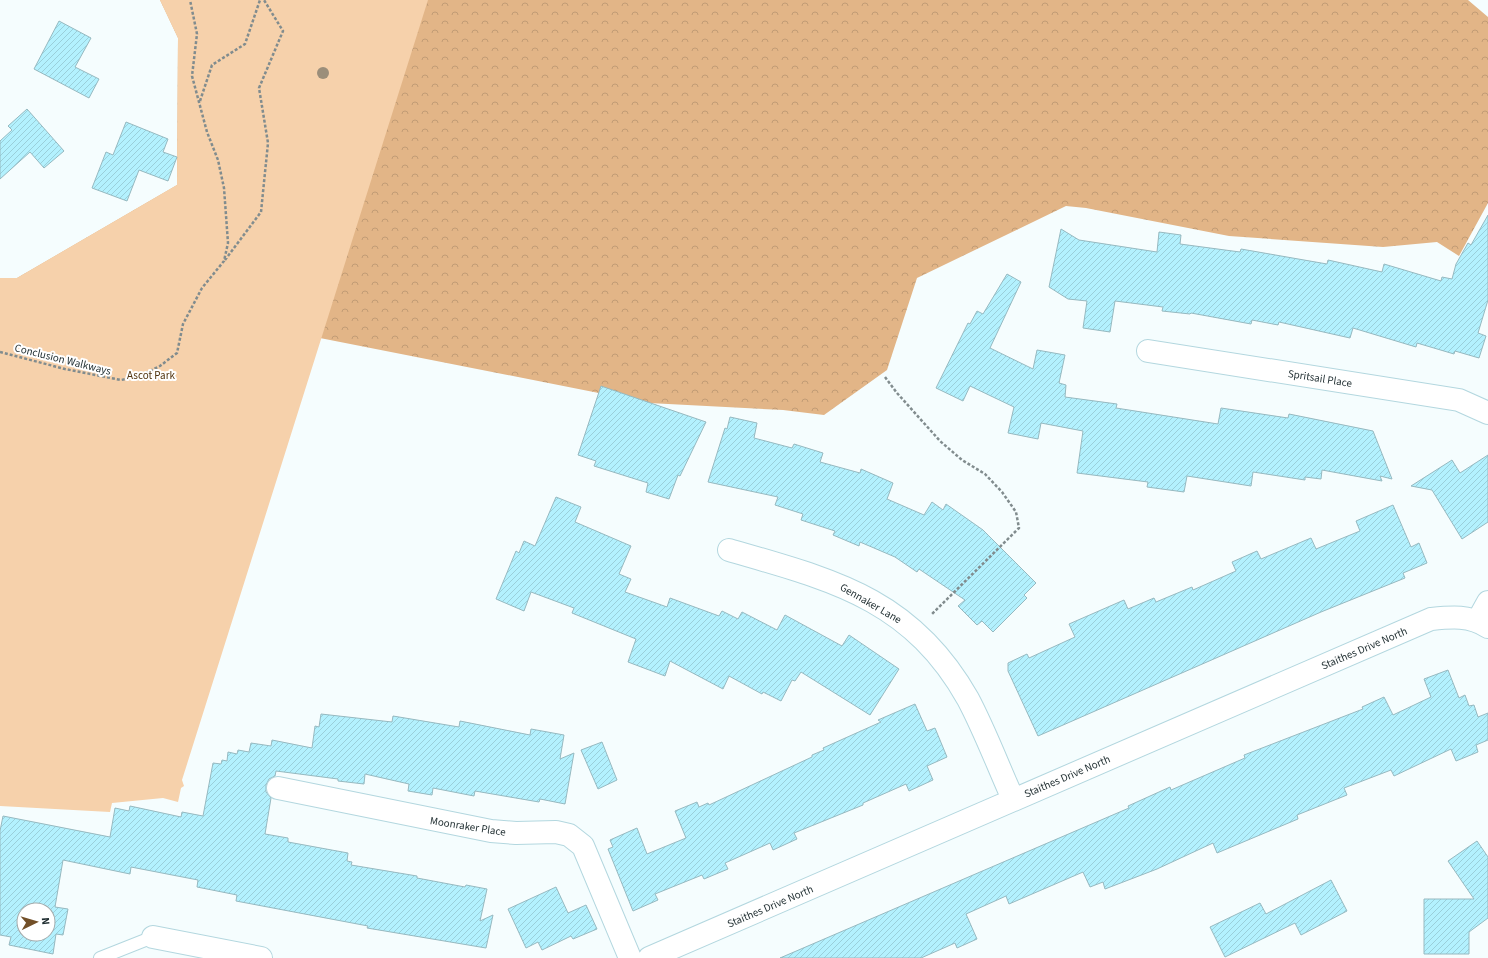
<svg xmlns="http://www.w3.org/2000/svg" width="1488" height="958" viewBox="0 0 1488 958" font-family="'Source Sans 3',sans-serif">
	<defs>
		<pattern id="forest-crowns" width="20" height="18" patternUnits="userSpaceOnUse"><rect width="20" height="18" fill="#e2b587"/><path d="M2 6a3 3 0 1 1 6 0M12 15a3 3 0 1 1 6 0" fill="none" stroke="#c19c75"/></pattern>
		<pattern id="building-hatch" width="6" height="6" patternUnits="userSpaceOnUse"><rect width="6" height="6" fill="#b3f1fe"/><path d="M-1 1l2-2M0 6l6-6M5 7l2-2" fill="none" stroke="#9acfda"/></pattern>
	</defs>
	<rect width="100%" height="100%" fill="#f5fdfe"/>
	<path fill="url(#forest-crowns)" d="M160 0H1468L1488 17V203L1459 256 1437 242 1383 247 1229 236 1086 208 1066 206 917 278 887 370 824 415 783 410 649 403 17 278 177 185 178 38Z"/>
	<path fill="#f6d1ab" d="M160 0H428L182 780 184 786 181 788 178 802 163 798 112 803 110 812 0 806V278H17L177 185 178 38Z"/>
	<path fill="url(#building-hatch)" stroke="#96b9c0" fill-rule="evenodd" d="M59 21 91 38 75 67 99 79 89 98 34 69Z
		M27 109 64 151 44 168 30 152 0 179V141L12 130 8 126Z
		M126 122 168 139 163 152 177 157 168 181 139 170 127 201 92 188 106 152 113 155Z
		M1488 215V300L1478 333 1486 336 1479 358 1455 351 1454 354 1417 343 1416 347 1353 328 1350 338 1279 322 1278 325 1252 320 1251 324 1191 313 1190 314 1162 311 1163 307 1115 301 1110 332 1083 328 1087 301 1068 299 1049 287 1061 229 1079 240 1157 252 1159 232 1181 235 1180 244 1240 252 1241 249 1327 264 1328 260 1382 272 1384 264 1441 281 1442 277 1452 279 1456 264 1468 243 1471 245Z
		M1007 274 1021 282 990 348 1033 369 1037 350 1065 355 1059 383 1066 385 1065 397 1117 404 1116 408 1218 424 1221 408 1288 418 1289 414 1373 431 1392 479 1380 476 1382 481 1322 470 1321 479 1305 477V480L1253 472 1251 486 1187 476 1184 492 1147 487 1148 482 1077 473 1083 431 1041 423 1038 439 1008 433 1014 407 970 386 963 401 936 388 968 323 970 324 977 311 983 314Z
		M601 386 706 422 680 476 678 475 669 499 646 492 648 483 594 466 596 461 578 455Z
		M730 417 757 423 754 438 792 448 794 444 823 453 820 462 860 473 861 469 893 483 887 499 924 515 932 502 943 510 946 504 983 530 1036 583 1024 595 1027 598 993 632 982 621 977 625 958 606 965 600 919 569 917 572 895 557 860 542 859 546 833 535 835 531 801 520 803 514 775 505 778 497 708 482 725 428 727 429Z
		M1488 455V522L1462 539 1432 490 1411 486 1452 460 1460 473Z
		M556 497 581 507 575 522 631 546 619 574 631 579 625 592 667 607 670 598 719 616 722 611 738 619 742 612 777 630 785 615 842 646 849 635 899 669 870 715 801 672 795 681 792 680 781 701 763 692 762 694 729 676 723 689 670 661 665 676 628 662 636 639 572 613 574 608 531 592 524 611 496 599 516 551 519 553 524 541 535 546Z
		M1393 505 1411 547 1419 543 1427 563 1403 573 1405 578 1321 612 1038 736 1008 671V663L1027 654 1029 658 1075 637 1069 624 1124 600 1128 609 1154 598 1156 602 1192 587 1193 590 1236 571 1232 562 1257 551 1261 559 1311 538 1316 549 1360 531 1356 521Z
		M1448 670 1459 698 1465 695 1469 706 1474 705 1478 717 1488 713V740L1476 745 1478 752 1456 761 1451 749 1394 776 1391 770 1344 788 1347 795 1297 815 1298 819 1217 853 1213 843 1157 869 1105 889 1103 882 1090 887 1083 872 1009 904 1006 896 966 914 977 939 957 948 955 943 921 958H780L1129 808 1128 806 1170 787 1171 790 1245 758 1244 755 1363 709 1362 707 1384 697 1393 715 1431 697 1424 679Z
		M915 704 927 731 935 728 947 757 927 766 933 780 909 791 906 784 863 803V805L794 833 797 839 773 850 770 843 725 863 728 869 704 879 702 875 655 894 658 900 633 911 608 849 613 847 610 840 637 828 647 854 686 838 675 811 697 802 699 807 708 803 709 805 812 757V755L824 750 823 748 881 722 878 720Z
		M321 714 392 722 393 716 459 727 460 721 530 735 531 729 564 735 560 759 574 753 565 804 540 799 539 802 475 791 474 796 433 788 432 795 408 791 409 784 365 774 364 784 338 781V779L276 771 275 776 269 779 266 785V792L271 798 265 834 288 838V842L348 853 347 861 352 862 351 865 417 876V878L465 887 466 885 487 889 480 921 493 915 486 948 367 928 368 926 236 901 237 895 197 887 198 880 131 867 130 874 63 860 55 907 68 909 63 935 56 934 53 954 9 945 11 937 0 935V831L3 816 110 837 115 808 129 811 130 806 181 817 182 812 203 816 213 763 221 764 222 760 227 761 228 752 237 754 238 750 249 752 251 743 271 746 272 740 312 748 315 726 319 727ZM24 910H48V934H24Z
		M602 742 617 780 598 789 581 750Z
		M1477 841 1488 857V918L1469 932V954H1424V899H1474L1448 861Z
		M1331 880 1347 911 1301 935 1295 923 1225 957 1210 927 1260 903 1266 914Z
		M556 887 568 913 586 905 597 929 573 939 571 936 542 950 538 942 526 948 508 909Z"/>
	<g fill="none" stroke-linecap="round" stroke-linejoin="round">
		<g stroke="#b3d7df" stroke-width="14">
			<path id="service" d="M100 958 153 937"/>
		</g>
		<g stroke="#b3d7df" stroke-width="24">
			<path id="minor" d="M1148 351 1459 400 1488 413
				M729 550C832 580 911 598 968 699 985 731 998 766 1013 799
				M1478 620 1488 602
				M278 788 491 831 516 833 556 832 569 835 583 846 630 958
				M153 937 261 958
				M649 958 1431 619C1451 617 1470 615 1488 627"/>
		</g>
		<path stroke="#818c8e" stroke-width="2.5" stroke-dasharray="3 2" stroke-linecap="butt" d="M200 101 212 65 245 44 260 0
			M225 260 261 212 268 143 259 88 283 31 264 0
			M0 352 65 369 121 380 138 377 160 366 177 353 183 324 202 288 224 261 228 243 224 188 218 160 207 132 192 76 197 34 190 0
			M885 377 897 393 940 441 962 460 985 474 1002 492 1016 512 1019 528 932 614"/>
		<use href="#service" stroke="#fff" stroke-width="12"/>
		<use href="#minor" stroke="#fff" stroke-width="22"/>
	</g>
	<circle fill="#9b8e7a" cx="323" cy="73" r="6"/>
	<g text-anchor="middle" stroke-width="4" stroke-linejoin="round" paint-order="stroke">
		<g font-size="11" fill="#1f2d30" stroke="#fff">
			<text transform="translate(63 359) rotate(14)" y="4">Conclusion Walkways</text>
			<text transform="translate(1320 378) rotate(9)" y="4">Spritsail Place</text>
			<text transform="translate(871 603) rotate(30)" y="4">Gennaker Lane</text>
			<text transform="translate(1364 648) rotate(-23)" y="4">Staithes Drive North</text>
			<text transform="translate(1067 776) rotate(-23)" y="4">Staithes Drive North</text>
			<text transform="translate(468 826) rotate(9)" y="4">Moonraker Place</text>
			<text transform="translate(770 906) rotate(-23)" y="4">Staithes Drive North</text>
		</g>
		<g font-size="11" fill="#51330e" stroke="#fff">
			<text x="151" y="379">Ascot Park</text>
		</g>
	</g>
	<g transform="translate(36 922) rotate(85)"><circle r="19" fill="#ffffff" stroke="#a5abac"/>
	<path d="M0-3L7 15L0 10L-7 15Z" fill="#724f28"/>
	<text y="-6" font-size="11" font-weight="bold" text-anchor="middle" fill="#1f2d30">N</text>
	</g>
</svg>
